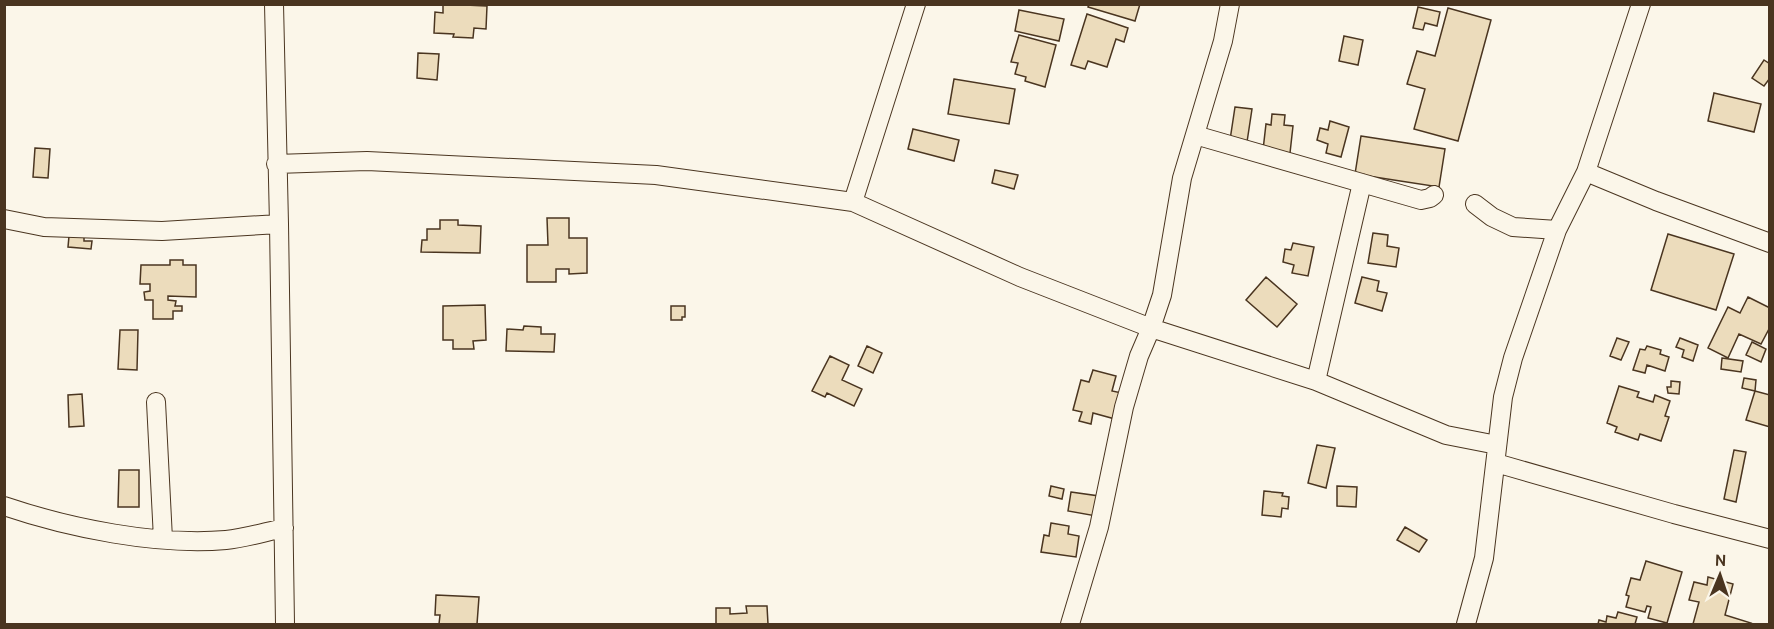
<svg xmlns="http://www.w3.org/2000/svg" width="1774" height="629" viewBox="0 0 1774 629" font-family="Cabin,sans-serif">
	<rect width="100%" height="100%" fill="#fbf6e9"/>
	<path fill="#ecdcbc" stroke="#4a3520" stroke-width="1.5" d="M443 4 487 6 486 29 474 28 473 38 453 37 454 34 434 33 435 12 443 13Z
		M1089 4H1140L1135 21 1088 7Z
		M1418 7 1440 12 1437 26 1425 23 1423 30 1413 28Z
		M1448 8 1491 20 1458 141 1414 129 1425 89 1407 84 1417 51 1435 56Z
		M1019 10 1064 19 1059 41 1015 31Z
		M1087 14 1128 28 1124 42 1116 39 1107 67 1088 61 1085 69 1071 65Z
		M1019 35 1056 45 1045 87 1025 81 1026 77 1015 74 1018 63 1011 62Z
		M1344 36 1363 40 1358 65 1339 61Z
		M418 53 439 54 437 80 417 78Z
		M1764 60 1770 64V78L1764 86 1752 78Z
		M954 79 1015 89 1009 124 948 114Z
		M1714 93 1761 104 1754 132 1708 121Z
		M1235 107 1252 109 1247 142 1230 140Z
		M1272 114 1285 115 1284 125 1293 126 1290 153 1263 150 1266 124 1271 125Z
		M1330 121 1349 127 1341 157 1326 153 1328 144 1317 140 1320 128 1328 130Z
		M913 129 959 140 954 161 908 149Z
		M1361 136 1445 149 1439 187 1355 174Z
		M35 148 50 149 48 178 33 177Z
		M995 170 1018 175 1014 189 992 183Z
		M547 218H569V238H587V273L569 274V269H556V282H527V245H548Z
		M440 220H458V225L481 226 480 253 421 252 422 240H427V229H440Z
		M1373 233 1388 235 1387 246 1399 248 1396 267 1368 263Z
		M1668 234 1734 254 1716 310 1651 290Z
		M69 236 84 237V241H92L91 249 68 247Z
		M1293 243 1314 247 1308 276 1292 273 1294 265 1283 262 1285 249 1291 250Z
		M170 260H183V265H196V297L168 296V300L176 301 175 306H182V311H173V319H153V300H145L144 292 150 291V284H140L141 265H170Z
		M1266 277 1297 304 1277 327 1246 300Z
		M1362 277 1379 281 1377 291 1387 293 1382 311 1355 303Z
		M1748 297 1770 308V327L1761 344 1739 334 1728 358 1708 348 1728 307 1740 313Z
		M485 305 486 340 473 341 474 349H453V340H443V306Z
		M671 306H685V317H682V320H671Z
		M524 326 541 327V334H555L554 352 506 351 507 329 523 330Z
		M120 330H138L137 370 118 369Z
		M1617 338 1629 342 1621 360 1610 356Z
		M1680 338 1698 345 1693 361 1682 357 1684 350 1676 347Z
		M1752 342 1766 349 1761 362 1746 355Z
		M867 346 882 353 873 373 858 366Z
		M1647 346 1661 350 1660 354 1669 357 1665 371 1647 365 1645 373 1633 370 1640 349 1645 350Z
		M830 356 849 365 842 380 862 389 854 406 827 393 825 397 812 391Z
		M1722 358 1743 361 1741 372 1721 369Z
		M1093 370 1116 376 1112 391 1122 393 1115 419 1093 413 1091 424 1079 421 1082 412 1073 410 1081 380 1089 382Z
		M1744 378 1756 380 1755 391 1742 388Z
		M1671 381 1680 382 1679 394 1668 393 1667 387H1671Z
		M1619 386 1639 392 1637 397 1653 402 1655 395 1670 401 1665 416 1669 417 1661 441 1640 434 1638 440 1615 432 1617 427 1607 423Z
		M1755 391 1770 395V427L1746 420Z
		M82 394 84 426 69 427 68 395Z
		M1317 445 1335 448 1326 488 1308 483Z
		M1734 450 1746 452 1736 502 1724 499Z
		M119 470H139V507H118Z
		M1051 486 1064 489 1062 499 1049 496Z
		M1337 486 1357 487 1356 507 1337 506Z
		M1264 491 1283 493 1282 496 1289 497 1288 509 1282 508 1281 517 1262 515Z
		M1071 492 1099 496 1096 516 1068 511Z
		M1051 523 1069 526 1068 534 1079 536 1076 557 1041 552 1044 535 1049 536Z
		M1405 527 1427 540 1419 552 1397 540Z
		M1646 561 1682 572 1667 623 1648 618 1651 607 1647 606 1645 612 1626 607 1629 596 1626 595 1631 578 1640 580Z
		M1708 577 1733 584 1725 615 1751 623 1750 624H1693L1699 602 1689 600 1694 582 1707 585Z
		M436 595 479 597 477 624H439L440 615H435Z
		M746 606H767L768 624H716V608H730V614L747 613Z
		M1618 612 1637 617 1635 624H1598L1599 620 1606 622 1607 616 1616 618Z"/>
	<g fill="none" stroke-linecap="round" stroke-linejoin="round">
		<g stroke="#4a3520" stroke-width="20">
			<path id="minor" d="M274 4 279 224 285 624
				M1195 135 1421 200 1430 198 1434 195
				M276 164 367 161 656 175 853 202 1020 277 1151 328 1316 381 1446 435 1497 445
				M1586 172 1656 201 1770 243
				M853 202 916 4
				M1475 204 1492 217 1513 227 1557 230
				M4 219 44 227 162 231 279 224
				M1316 381 1362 183
				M156 402 163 539
				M1496 463 1674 514 1770 539
				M4 506C69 528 157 546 226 540 245 538 265 532 284 528
				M1070 624 1099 527 1124 407 1139 356 1151 328 1162 295 1182 178 1223 41 1230 4
				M1466 624 1484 558 1503 397 1513 358 1557 230 1586 172 1641 4"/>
		</g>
		<use href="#minor" stroke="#fbf6e9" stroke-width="18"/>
	</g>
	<rect width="1774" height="629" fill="none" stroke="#4a3520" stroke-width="12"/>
	<g transform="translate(1720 575) rotate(2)" stroke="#fbf6e9" stroke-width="4.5" paint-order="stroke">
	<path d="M0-4.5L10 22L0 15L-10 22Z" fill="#4a3520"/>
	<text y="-9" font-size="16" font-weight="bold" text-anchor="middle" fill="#4a3520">N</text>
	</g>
</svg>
